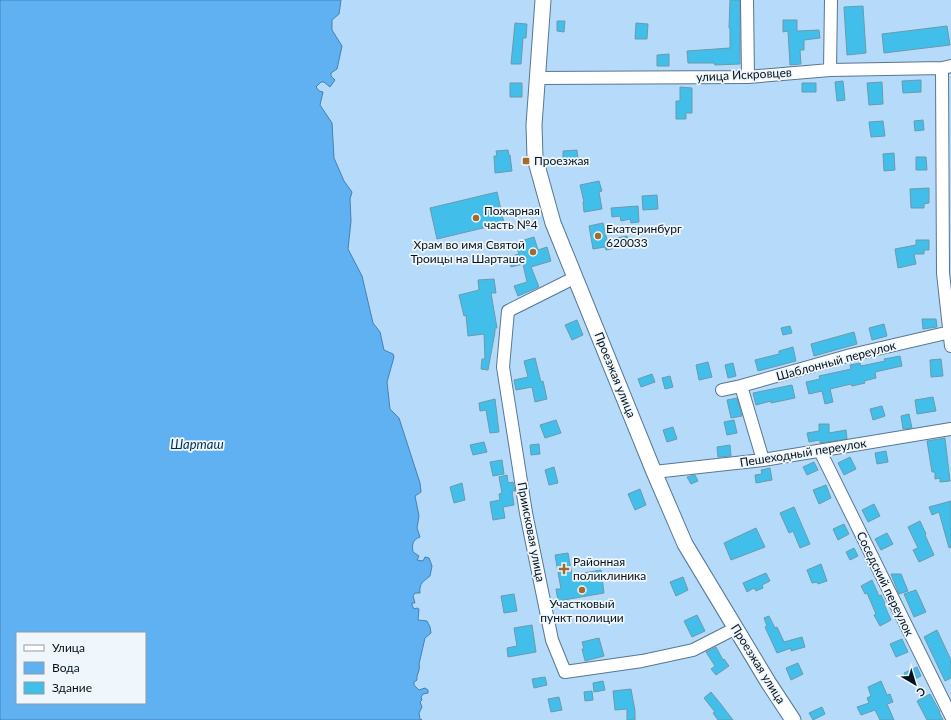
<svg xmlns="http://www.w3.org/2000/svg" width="951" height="720" viewBox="0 0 951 720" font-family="Lato,sans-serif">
	<rect width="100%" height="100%" fill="#b6daf9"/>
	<path fill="#60b1f2" stroke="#4581b2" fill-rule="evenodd" d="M0 0H341L339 14 332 20V30L342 46 337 69 331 73V76L335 80 330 87 324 82H321L316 87 319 91 323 92 320 105 332 123 334 158 344 181 352 192 350 199 351 221 348 249 362 276 373 323 380 332 384 350 393 354 394 357 387 382 390 409 399 418 420 483 421 492 415 496 419 516 417 528 420 537C412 540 412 545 413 552L419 556 417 560 423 561 425 557 429 558 432 566 430 576C423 582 419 583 420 593H415L413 596 415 603H412V605L414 609 417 608 419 609 418 620 427 621 430 627 431 633 425 638 419 664C421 670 416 674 417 680L414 682V685L419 690 425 688 428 690V693L423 694 421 697 422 700 420 702 422 707 419 713 420 719 422 720H0ZM17 633H145V703H17Z"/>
	<path fill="#41bfea" stroke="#6b9aac" d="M730 0H740V64L715 65 714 63H688L687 51 730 48V28H729Z
		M863 6 866 53 847 55 844 7Z
		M783 20H797V31L819 30 820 38 804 40V50H800L801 64 790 65 788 31 783 32Z
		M557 21H565L564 32 557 31Z
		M515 23 527 24 526 38H523L521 64H511Z
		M636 23 648 24 647 39H635Z
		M947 26 950 45 884 53 882 34Z
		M669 54V66H657V55Z
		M921 80V92L903 93 902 81Z
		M843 81 845 100 837 101 835 82Z
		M882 82 883 104 869 105 867 83Z
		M510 83H522V97H510Z
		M802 83H816V92H802Z
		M680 87 692 88V113H686V119H676V101H680Z
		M923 120 924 130 915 131 914 121Z
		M883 121 885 136 871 137 869 122Z
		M508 150 509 155H510L512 171 495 173 494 156H497L496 151Z
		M577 150 578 158 563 159V151Z
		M894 153 895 170 884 171 883 154Z
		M916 157H926L927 170H916Z
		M599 181 602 191 599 192 602 209 584 212 583 202H584L580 185Z
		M929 188V203L924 204V208H911L910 189Z
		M497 192 504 223 437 239 430 208Z
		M657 195 658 209 643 210 642 196Z
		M638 206 639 222 631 223 630 219 621 221 620 216 612 217 611 208Z
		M603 223 607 240 627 236 629 245 606 250 605 247 593 249 589 226Z
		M534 237 538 250 547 247 551 261 531 267 539 287 518 296 514 286 527 282 523 264 511 267 508 257 519 254 515 243Z
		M916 240H929V250H924V254H914L916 264 898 268 895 249 916 245Z
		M494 279 496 293H491L497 328H495V332L488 370 481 369 482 359H485L484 334 468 336 466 315 464 316 459 295 479 290 478 280Z
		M922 319H936L937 327 923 329Z
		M577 320 583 335 572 340 565 325Z
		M884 324 887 336 872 340 869 328Z
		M790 326 792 333 783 335 781 328Z
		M854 332 857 344 814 356 811 344Z
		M793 347 796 361 758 371 755 360 779 354V351Z
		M900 356 902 366 875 372 876 378 864 381 865 383 852 386 851 384 830 389 833 402 825 404 822 391 809 394 806 382 820 379 819 376 851 369 850 365 860 363 861 366 885 361 884 359Z
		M535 358 541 382 543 381 547 399 535 402 532 387 516 390 514 380 528 377 524 361Z
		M941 359 943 376 931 377 930 360Z
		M708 362 712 377 699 380 696 365Z
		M733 363 736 376 728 378 725 365Z
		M652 374 655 382 641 387 638 379Z
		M670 376 673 387 665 389 662 378Z
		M792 385 795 398 771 403V401L756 405 753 393Z
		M933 397 936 411 917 414 915 400Z
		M737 398 742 416 731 418 727 400Z
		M495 399 499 432 490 433 486 410 480 411 479 403Z
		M882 406 885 416 873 420 870 409Z
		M909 414 912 428 903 429 901 416Z
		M556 420 561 433 545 438 540 425Z
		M734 420 737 433 727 435 724 422Z
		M819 424H829V433L846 430 847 439 820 443V440L809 442 807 433 819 431Z
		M673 427 677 439 667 442 663 430Z
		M945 438 950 481 940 482V478L935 479V472H932L927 441Z
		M484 442 487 452 473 455 470 445Z
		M539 444 540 454 531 455 530 445Z
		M730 445 731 456 718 457 717 447Z
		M886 451 888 462 877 464 875 453Z
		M850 457 856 469 844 475 838 463Z
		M502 460 504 474 493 476 490 462Z
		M814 462 818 470 807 475 803 467Z
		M554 467 558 483 549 485 545 470Z
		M770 468 772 480 756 483 755 475 762 474 761 470Z
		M507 475 508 483 513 482 515 491H512L514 505 503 507 505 518 493 520 490 502 500 500 499 494 502 493 499 477Z
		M695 475 698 481 691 484 687 477Z
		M462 483 465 500 454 503 450 487Z
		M826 485 831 498 819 504 813 490Z
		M640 489 646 505 635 510 628 494Z
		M951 501V547L949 548 939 512 932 515 929 507Z
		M874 504 880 516 868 522 862 510Z
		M794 507 810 544 800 548 793 531 789 533 780 513Z
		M920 521 926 534 925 535 934 555 919 562 913 550 918 548 908 527Z
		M844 524 849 534 838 540 833 529Z
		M756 528 765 547 731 560 724 543Z
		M887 533 893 544 881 550 875 539Z
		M854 548 858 556 850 560 846 552Z
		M568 553 572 575 601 570 604 593 558 601 556 589H561L555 555Z
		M821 564 827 581 818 584 817 582 812 583 807 570Z
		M766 573 770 581 762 585 763 588 756 591 754 588 747 592 743 583Z
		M891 574H901L908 591 899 594Z
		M683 577 688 590 676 596 670 582Z
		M872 580 879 596 881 595 885 603 884 604 891 620 880 626 874 615 876 614 867 593 865 594 861 586Z
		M916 590 926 612 914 617 904 594Z
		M514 594 517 611 504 613 501 596Z
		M697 615 705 631 692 637 684 621Z
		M769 616 775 628 777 627 784 642 802 637 805 647 791 651V648L777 653 765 627 767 626 764 618Z
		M532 625 536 652 508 657 507 648 517 646 514 628Z
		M937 630 951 660V678L945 681 924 637Z
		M599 638 604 656 585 661 582 649H584L582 642Z
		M902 639 908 652 896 657 890 644Z
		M716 647 723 660 724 659 729 666 716 675 711 669 715 666 706 652Z
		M798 663 803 674 791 680 786 668Z
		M917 667 921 676 908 682 904 673Z
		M545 677 547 685 534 688 532 679Z
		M603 681 605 690 594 692 593 683Z
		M881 681 887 695 890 694 893 702 887 704 894 720H880L875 710 861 715 857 707 869 703 867 698 871 696 868 687Z
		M631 689 635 711V720H627V709L615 710 613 691Z
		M592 691 593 700 585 701 584 692Z
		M711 692 720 703 733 720H718L713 713 715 712 704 698Z
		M930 694 940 712H939L943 720H927L917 701Z
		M559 697 562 710 551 712 548 699Z
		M822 707 825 714 813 720 809 713Z"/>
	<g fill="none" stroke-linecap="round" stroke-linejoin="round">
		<g stroke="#567793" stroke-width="14">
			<path id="minor" d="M747 0 748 77
				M942 68 943 273 951 346
				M830 70 831 0
				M537 78 748 77 830 70 942 68 951 66
				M576 277 508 311 503 367 526 513 552 640 565 672 642 661 693 650 736 628
				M741 386 763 460
				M722 390 741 386 851 355 950 332
				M820 451 951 716
				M654 472 763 460 951 429"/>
		</g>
		<g stroke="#567793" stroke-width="17">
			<path id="major" d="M543 0 534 125 535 158 553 223 654 472 685 544 768 682 793 720"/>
		</g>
		<use href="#minor" stroke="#fff" stroke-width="12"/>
		<use href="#major" stroke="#fff" stroke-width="15"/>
	</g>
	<g fill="#a46a29" stroke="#eff7fd" stroke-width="1.5">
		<rect x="522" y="157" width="8" height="8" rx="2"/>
		<circle cx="476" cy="218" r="4"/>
		<circle cx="598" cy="236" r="4"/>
		<circle cx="533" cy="252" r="4"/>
		<path d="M562 563h4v4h4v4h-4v4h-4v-4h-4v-4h4z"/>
		<circle cx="582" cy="590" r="4"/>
	</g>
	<g text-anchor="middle" stroke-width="3.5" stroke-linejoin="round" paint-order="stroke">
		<g font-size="12" fill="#05111b" stroke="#eff7fd">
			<text transform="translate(744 75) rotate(-3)" y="4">улица Искровцев</text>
			<text transform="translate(836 361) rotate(-15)" y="4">Шаблонный переулок</text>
			<text transform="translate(615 375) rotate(68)" y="4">Проезжая улица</text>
			<text transform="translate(803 453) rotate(-9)" y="4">Пешеходный переулок</text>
			<text transform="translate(531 532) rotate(79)" y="4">Приисковая улица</text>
			<text transform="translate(885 584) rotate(64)" y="4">Соседский переулок</text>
			<text transform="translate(758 664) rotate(58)" y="4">Проезжая улица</text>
		</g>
		<g font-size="12" fill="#05111b" stroke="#eff7fd" text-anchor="start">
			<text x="534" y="165">Проезжая</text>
			<text x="484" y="215">Пожарная<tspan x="484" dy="14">часть №4</tspan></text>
			<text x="606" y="233">Екатеринбург<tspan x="606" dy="14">620033</tspan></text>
			<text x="525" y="249" text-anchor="end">Храм во имя Святой<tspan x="525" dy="14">Троицы на Шарташе</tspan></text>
			<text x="573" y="566">Районная<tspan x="573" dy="14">поликлиника</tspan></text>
			<text x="582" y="608" text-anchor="middle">Участковый<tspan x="582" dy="14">пункт полиции</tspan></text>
		</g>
		<g font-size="13" font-style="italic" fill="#023151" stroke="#eff7fd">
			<text x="197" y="449">Шарташ</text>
		</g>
	</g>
	<rect x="16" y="632" width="130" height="72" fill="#eff7fd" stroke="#919ba3"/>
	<rect x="24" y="645" width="20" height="6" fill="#ffffff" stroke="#919ba3"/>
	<text x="52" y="652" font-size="12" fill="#05111b">Улица</text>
	<rect x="24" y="662" width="20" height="12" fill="#60b1f2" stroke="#919ba3"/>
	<text x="52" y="672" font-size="12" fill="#05111b">Вода</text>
	<rect x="24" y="682" width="20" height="12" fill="#41bfea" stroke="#919ba3"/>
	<text x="52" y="692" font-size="12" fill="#05111b">Здание</text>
	<g transform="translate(915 684) rotate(142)" stroke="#eff7fd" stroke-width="3" paint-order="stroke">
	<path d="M0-3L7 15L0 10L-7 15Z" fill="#05111b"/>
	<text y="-6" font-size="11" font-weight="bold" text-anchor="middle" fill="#05111b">С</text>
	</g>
</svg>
